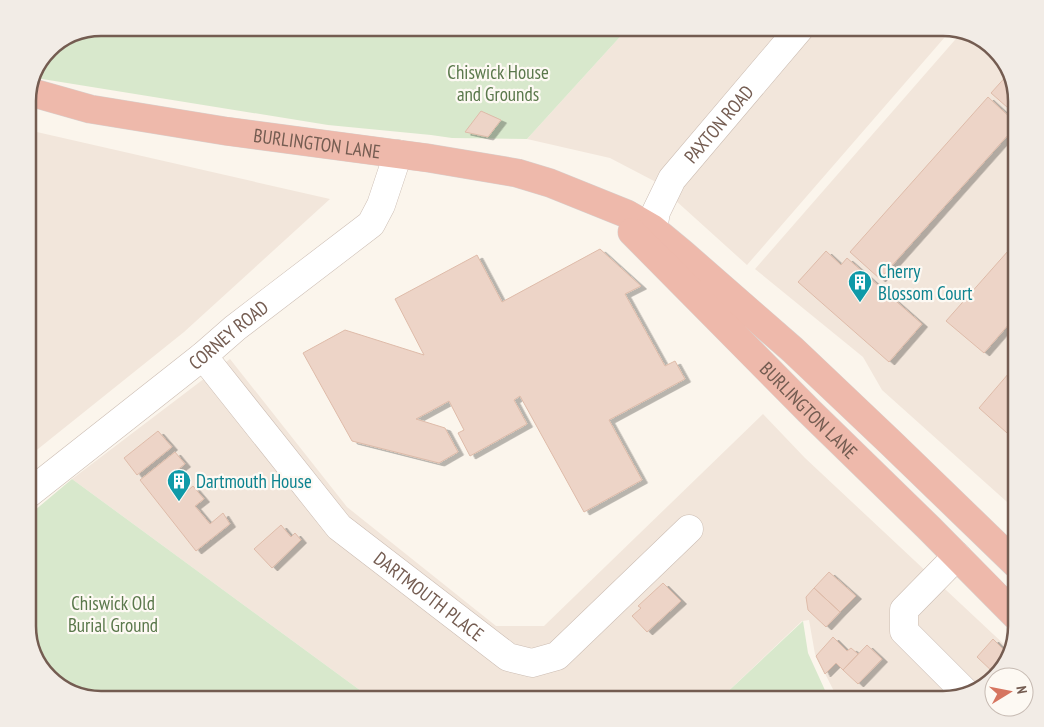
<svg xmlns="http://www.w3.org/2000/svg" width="1044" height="727" viewBox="0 0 1044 727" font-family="'PT Sans Narrow',sans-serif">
	<defs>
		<filter id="shadow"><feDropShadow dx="5.5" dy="3" stdDeviation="0" flood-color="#0004"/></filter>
	</defs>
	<rect width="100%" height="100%" fill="#fbf5ec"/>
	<path fill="#f2e6db" d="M628 28H942L951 30 747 265 654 181 610 158 527 139Z
		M961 33 984 40 1007 65 1016 101V510L882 390 863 357 755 269Z
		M28 130 330 199 184 332 28 457Z
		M230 359 347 507 496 626H544L763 414 805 458 1009 649 1004 667 975 692 943 699H838L815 654 809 620 802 621 720 699H372L72 479Z"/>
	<path fill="#d8e8cc" d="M102 28H628L527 139 452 138 431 135 328 125 36 78 49 49Z
		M72 479 372 699H102L60 687 37 662 28 630V516Z
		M803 621 808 653 829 699H720Z"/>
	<path fill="#edd4c7" stroke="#debba9" filter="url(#shadow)" d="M1009 73 1016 101V115L991 93Z
		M988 97 1016 123V126L880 279 850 252Z
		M481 111 501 120 488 137 465 132Z
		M1016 242V316L984 353 946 321Z
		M600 249 641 286 625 294 665 366 675 361 685 379 609 420 642 480 584 512 520 396 514 400 527 424 470 456 458 433 464 430 449 401 416 419 445 428 458 452 439 463 352 441 303 353 345 330 424 355 395 299 477 255 502 302Z
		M826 251 841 265 847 258 922 324 889 362 798 282Z
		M1009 373 1016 380V441L979 408Z
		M158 431 172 447 137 475 124 458Z
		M175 452 185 464 172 474 186 492 193 486 204 499 195 506 210 524 223 513 230 524 196 551 140 480Z
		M281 525 291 537 295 533 301 540 272 568 254 549Z
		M829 572 856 596 840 612 814 588Z
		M663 583 681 601 647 632 632 616 641 608 638 606Z
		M814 588 840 612 826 627 808 610 806 597Z
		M833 637 847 651 851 648 858 654 843 670 836 663 825 674 816 656Z
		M993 639 1008 654 1004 667 995 674 977 657Z
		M867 645 882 659 858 684 843 670Z"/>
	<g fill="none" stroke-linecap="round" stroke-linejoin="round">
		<g stroke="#ccbdb3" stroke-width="29">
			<g id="minor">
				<path id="s1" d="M653 229 656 212 672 179 800 28"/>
				<path id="s2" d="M203 356 339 527 508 657 532 663 557 656 689 529"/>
				<path id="s3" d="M28 494 203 356 235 328 371 224 381 205 398 154"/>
				<path d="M957 556 904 610V631L967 694"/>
			</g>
		</g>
		<g stroke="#d8d1ce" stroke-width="29">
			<g id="highway">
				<path id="s4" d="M30 92 90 109 225 131 428 158 517 173 550 183 627 214 653 229 682 253 793 350 891 443 1016 564"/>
				<path id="s5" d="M632 232 809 411 929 528 1016 616"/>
			</g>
		</g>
		<use href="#minor" stroke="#fff" stroke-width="28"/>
		<use href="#highway" stroke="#eeb9ab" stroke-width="28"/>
	</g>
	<defs>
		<g id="building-pin" transform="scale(1.25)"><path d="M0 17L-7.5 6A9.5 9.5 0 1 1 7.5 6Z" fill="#0f9aa8" stroke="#fdf9f3"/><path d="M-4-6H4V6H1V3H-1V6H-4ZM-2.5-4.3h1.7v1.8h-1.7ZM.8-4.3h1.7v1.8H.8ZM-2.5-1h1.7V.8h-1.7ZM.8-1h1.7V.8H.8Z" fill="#fff"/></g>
	</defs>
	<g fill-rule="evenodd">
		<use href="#building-pin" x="860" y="282"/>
		<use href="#building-pin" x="179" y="481"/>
	</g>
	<g text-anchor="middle" stroke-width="4.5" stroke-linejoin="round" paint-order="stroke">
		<g font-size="19" fill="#5a784b" stroke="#fdf9f3">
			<text x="498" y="79">Chiswick House<tspan x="498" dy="22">and Grounds</tspan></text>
			<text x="113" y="610">Chiswick Old<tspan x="113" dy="22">Burial Ground</tspan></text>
		</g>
		<g font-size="19" fill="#745c51" stroke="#fdf9f3">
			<text dy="7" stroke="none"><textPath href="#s1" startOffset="126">PAXTON ROAD</textPath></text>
			<text dy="7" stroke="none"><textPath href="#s4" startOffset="292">BURLINGTON LANE</textPath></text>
			<text dy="7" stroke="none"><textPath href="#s3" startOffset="256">CORNEY ROAD</textPath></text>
			<text dy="7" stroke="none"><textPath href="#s5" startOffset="251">BURLINGTON LANE</textPath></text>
			<text dy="7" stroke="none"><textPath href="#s2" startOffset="332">DARTMOUTH PLACE</textPath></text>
		</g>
		<g font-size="19" fill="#0d838f" stroke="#fdf9f3" text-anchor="start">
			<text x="878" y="278">Cherry<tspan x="878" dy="22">Blossom Court</tspan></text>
			<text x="196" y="488">Dartmouth House</text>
		</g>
	</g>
	<path d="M0 0H1044V727H0ZM101 36H943A65 65 0 0 1 1008 101V626A65 65 0 0 1 943 691H101A65 65 0 0 1 36 626V101A65 65 0 0 1 101 36Z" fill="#f2ece6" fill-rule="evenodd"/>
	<path fill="none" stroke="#745c51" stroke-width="2.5" d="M101 36H943A65 65 0 0 1 1008 101V626A65 65 0 0 1 943 691H101A65 65 0 0 1 36 626V101A65 65 0 0 1 101 36Z"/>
	<g transform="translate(1009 692) rotate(80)"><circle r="24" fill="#fdf9f3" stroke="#c6bab2"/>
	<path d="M0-4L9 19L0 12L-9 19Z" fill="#d67560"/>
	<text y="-8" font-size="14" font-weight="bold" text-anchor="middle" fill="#745c51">N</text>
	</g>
</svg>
